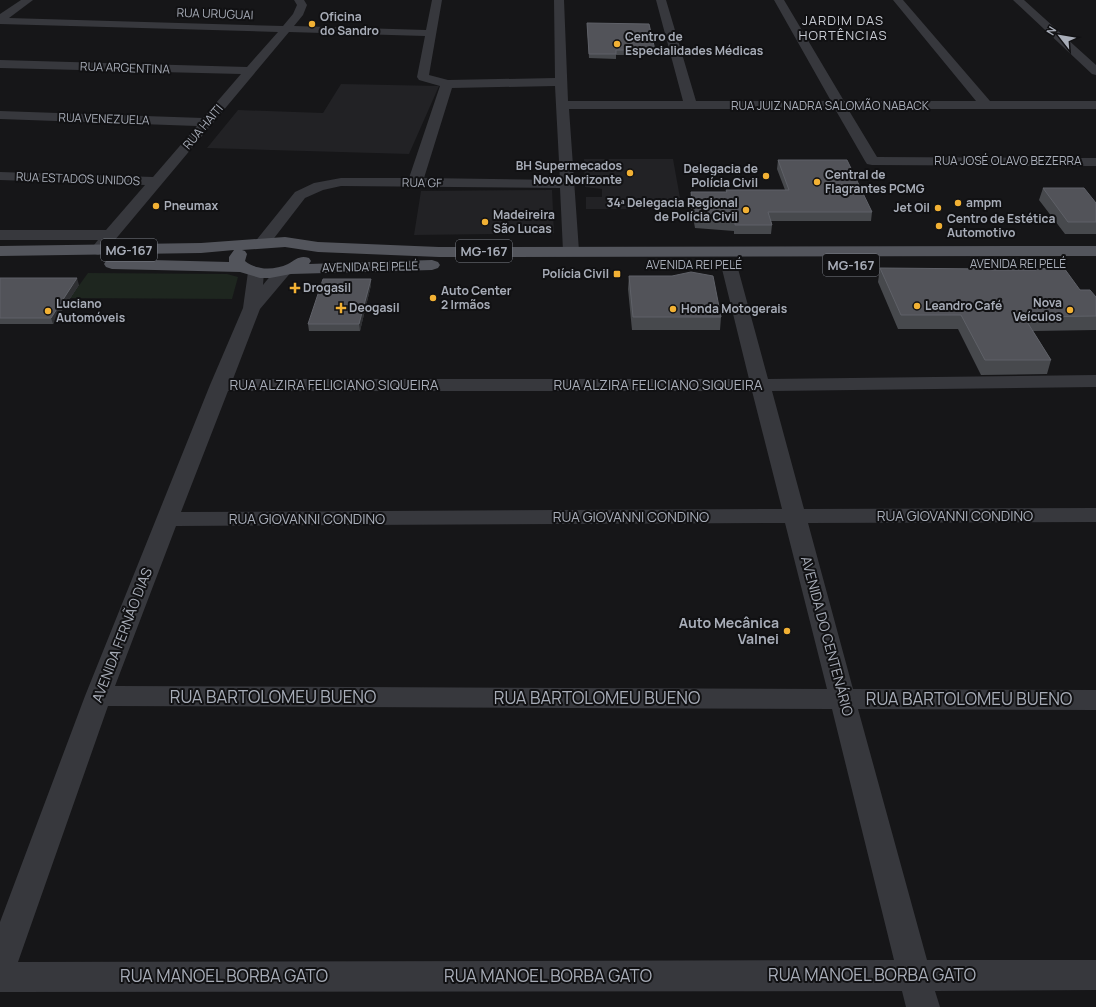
<svg xmlns="http://www.w3.org/2000/svg" width="1096" height="1007" viewBox="0 0 1096 1007" font-family="Manrope,sans-serif">
	<rect width="100%" height="100%" fill="#161618"/>
	<path fill="#222225" d="M341 84 439 86 409 154 207 148 238 110 323 113Z
		M584 159H673L682 209H586V197H602V189L585 187Z
		M552 190 554 233 414 235 421 191Z"/>
	<path fill="#1e261f" d="M88 273 227 274 238 277 232 299 70 298Z"/>
	<g fill="none" stroke-linecap="round" stroke-linejoin="round">
		<path fill="#37383d" fill-rule="evenodd" d="M21 0H33L9 18 283 26 293 14 297 5 294 0H304L307 5 303 15 294 26 426 30 432 0H442L429 75 448 80 555 78 554 0H564L568 101H683L656 0H666L696 101H831L774 0H784L844 101H976L893 0H903L990 101H1096V109H848L877 157 1096 158V166L872 165 867 164 865 161 835 109H569L579 251 577 254 571 256 565 254 563 251 560 188 341 186 323 190 305 198 268 246 262 248 256 246 254 243 295 192 314 183 341 178H409L440 86 419 80 417 77 425 36 289 32 104 253 98 255 92 253 90 250 98 240H0V230H106L145 185 0 180V172L153 177 197 126 0 119V111L203 118 241 74 0 68V60L247 67 278 32 0 24V14ZM555 86 560 180 424 178 452 88Z
			M1013 0H1024L1096 65V75L1092 74Z
			M729 260 735 262 737 265 768 379 1096 375V387L772 391 804 509 1096 508V522L808 523 853 689 1096 690V710L858 709 927 960H1096V990L935 991 940 1007H906L902 991 0 992V922L85 696 210 385 243 308 248 272 250 268 256 267 262 268 264 272 263 285C271 276 277 264 290 267L292 271 260 309 233 379H749L721 265 723 262ZM228 391H752L782 509 181 512ZM785 523 827 689 115 686 176 526ZM108 706 832 709 894 960 18 962Z"/>
		<path fill="#53555c" fill-rule="evenodd" d="M285 237 318 242 439 247 1096 246V256L439 257 318 252 285 247 242 250 245 251 247 254 245 261C257 271 275 270 288 264 296 260 299 255 309 258L311 261 309 264 432 260 438 262 440 265 438 268 432 270 291 274 270 278H260L240 272 112 269 106 267 104 264 106 261 112 259 229 262V257L234 250 201 253 0 256V246L201 243Z"/>
	</g>
	<path fill="#47494d" d="M587 23 655 50V55H616V59L589 58Z
		M778 160 872 212 871 221H771L772 225 771 234H734V231L695 228 690 201 691 192H726V190H785L777 169Z
		M1043 188 1096 203V234H1065L1039 200Z
		M880 268 992 270H1034L1035 269 1096 297V330L1033 331 1051 360 1047 374 981 375 958 329H898L878 282Z
		M629 276 721 317 720 330H632L628 289Z
		M0 278 79 285 53 324H0Z
		M371 285 360 331H309L308 324Z"/>
	<path fill="#2f3033" d="M77 278 79 285 53 324 51 318Z
		M371 279V285L360 331 359 324Z"/>
	<path fill="#525359" stroke="#5f6168" d="M587 23 649 24 655 50H616V54H589Z
		M778 160H847L872 212H768L772 225H735V222L695 219 691 192H727L726 190H789Z
		M1043 188H1084L1096 203V222H1068Z
		M880 268 990 269 992 270H1036L1035 269 1064 268 1080 290H1090L1096 297V316L1024 317 1051 360H985L961 315H901Z
		M691 272 713 276 721 317H633L629 276H672Z
		M0 278H77L51 318H0Z
		M323 279H371L359 324H308Z"/>
	<g fill="#f2b134" stroke="#111113" stroke-width="1.5">
		<circle cx="312" cy="24" r="4"/>
		<circle cx="617" cy="44" r="4"/>
		<circle cx="630" cy="173" r="4"/>
		<circle cx="766" cy="176" r="4"/>
		<circle cx="817" cy="182" r="4"/>
		<circle cx="958" cy="203" r="4"/>
		<circle cx="156" cy="206" r="4"/>
		<circle cx="938" cy="208" r="4"/>
		<circle cx="746" cy="210" r="4"/>
		<circle cx="485" cy="222" r="4"/>
		<circle cx="939" cy="226" r="4"/>
		<rect x="613" y="270" width="8" height="8" rx="2"/>
		<path d="M293 282h4v4h4v4h-4v4h-4v-4h-4v-4h4z"/>
		<circle cx="433" cy="298" r="4"/>
		<circle cx="917" cy="306" r="4"/>
		<path d="M339 302h4v4h4v4h-4v4h-4v-4h-4v-4h4z"/>
		<circle cx="673" cy="309" r="4"/>
		<circle cx="1070" cy="310" r="4"/>
		<circle cx="48" cy="311" r="4"/>
		<circle cx="787" cy="631" r="4"/>
	</g>
	<g text-anchor="middle" stroke-width="4" stroke-linejoin="round" paint-order="stroke">
		<g font-size="12" fill="#a8adb8" stroke="#111113">
			<text transform="translate(215 14) rotate(2)" y="4">RUA URUGUAI</text>
			<text transform="translate(125 68) rotate(2)" y="4">RUA ARGENTINA</text>
			<text x="830" y="110">RUA JUIZ NADRA SALOMÃO NABACK</text>
			<text transform="translate(104 119) rotate(2)" y="4">RUA VENEZUELA</text>
			<text transform="translate(203 127) rotate(-50)" y="4">RUA HAITI</text>
			<text x="1008" y="165">RUA JOSÉ OLAVO BEZERRA</text>
			<text transform="translate(78 179) rotate(2)" y="4">RUA ESTADOS UNIDOS</text>
			<text transform="translate(422 183) rotate(1)" y="4">RUA GF</text>
			<text x="1018" y="268">AVENIDA REI PELÉ</text>
			<text x="694" y="269">AVENIDA REI PELÉ</text>
			<text transform="translate(370 267) rotate(-1)" y="4">AVENIDA REI PELÉ</text>
		</g>
		<g font-size="12" font-weight="bold" fill="#a8adb8" stroke="#111113" text-anchor="start">
			<text x="320" y="21">Oficina<tspan x="320" dy="14">do Sandro</tspan></text>
			<text x="625" y="41">Centro de<tspan x="625" dy="14">Especialidades Médicas</tspan></text>
			<text x="622" y="170" text-anchor="end">BH Supermecados<tspan x="622" dy="14">Novo Norizonte</tspan></text>
			<text x="758" y="173" text-anchor="end">Delegacia de<tspan x="758" dy="14">Polícia Civil</tspan></text>
			<text x="825" y="179">Central de<tspan x="825" dy="14">Flagrantes PCMG</tspan></text>
			<text x="738" y="207" text-anchor="end">34ª Delegacia Regional<tspan x="738" dy="14">de Polícia Civil</tspan></text>
			<text x="966" y="207">ampm</text>
			<text x="164" y="210">Pneumax</text>
			<text x="930" y="212" text-anchor="end">Jet Oil</text>
			<text x="493" y="219">Madeireira<tspan x="493" dy="14">São Lucas</tspan></text>
			<text x="947" y="223">Centro de Estética<tspan x="947" dy="14">Automotivo</tspan></text>
			<text x="609" y="278" text-anchor="end">Polícia Civil</text>
			<text x="303" y="292">Drogasil</text>
			<text x="441" y="295">Auto Center<tspan x="441" dy="14">2 Irmãos</tspan></text>
			<text x="1062" y="307" text-anchor="end">Nova<tspan x="1062" dy="14">Veículos</tspan></text>
			<text x="56" y="308">Luciano<tspan x="56" dy="14">Automóveis</tspan></text>
			<text x="925" y="310">Leandro Café</text>
			<text x="349" y="312">Deogasil</text>
			<text x="681" y="313">Honda Motogerais</text>
		</g>
		<g font-size="13" letter-spacing="1" fill="#c9ccd4" stroke="#111113">
			<text x="843" y="25">JARDIM DAS<tspan x="843" dy="15">HORTÊNCIAS</tspan></text>
		</g>
		<g fill="#111113" stroke="#7b7e86" stroke-width="1">
			<rect x="101" y="239" width="56" height="22" rx="3"/>
			<rect x="456" y="240" width="56" height="22" rx="3"/>
			<rect x="823" y="254" width="56" height="22" rx="3"/>
		</g>
		<g font-size="13" font-weight="bold" fill="#a8adb8">
			<text x="129" y="255">MG-167</text>
			<text x="484" y="256">MG-167</text>
			<text x="851" y="270">MG-167</text>
		</g>
		<g font-size="14" fill="#a8adb8" stroke="#111113">
			<text x="334" y="390">RUA ALZIRA FELICIANO SIQUEIRA</text>
			<text x="658" y="390">RUA ALZIRA FELICIANO SIQUEIRA</text>
			<text x="955" y="521">RUA GIOVANNI CONDINO</text>
			<text x="631" y="522">RUA GIOVANNI CONDINO</text>
			<text x="307" y="524">RUA GIOVANNI CONDINO</text>
			<text transform="translate(122 635) rotate(-69)" y="5">AVENIDA FERNÃO DIAS</text>
			<text transform="translate(827 636) rotate(75)" y="5">AVENIDA DO CENTENÁRIO</text>
		</g>
		<g font-size="14" font-weight="bold" fill="#a8adb8" stroke="#111113" text-anchor="end">
			<text x="779" y="628">Auto Mecânica<tspan x="779" dy="16">Valnei</tspan></text>
		</g>
		<g font-size="17" fill="#a8adb8" stroke="#111113">
			<text x="273" y="703">RUA BARTOLOMEU BUENO</text>
			<text x="597" y="704">RUA BARTOLOMEU BUENO</text>
			<text x="969" y="705">RUA BARTOLOMEU BUENO</text>
			<text x="872" y="981">RUA MANOEL BORBA GATO</text>
			<text x="224" y="982">RUA MANOEL BORBA GATO</text>
			<text x="548" y="982">RUA MANOEL BORBA GATO</text>
		</g>
	</g>
	<g transform="translate(1060 36) rotate(301)" stroke="#111113" stroke-width="3" paint-order="stroke">
	<path d="M0-3L7 15L0 10L-7 15Z" fill="#a8adb8"/>
	<text y="-6" font-size="11" font-weight="bold" text-anchor="middle" fill="#a8adb8">N</text>
	</g>
</svg>
